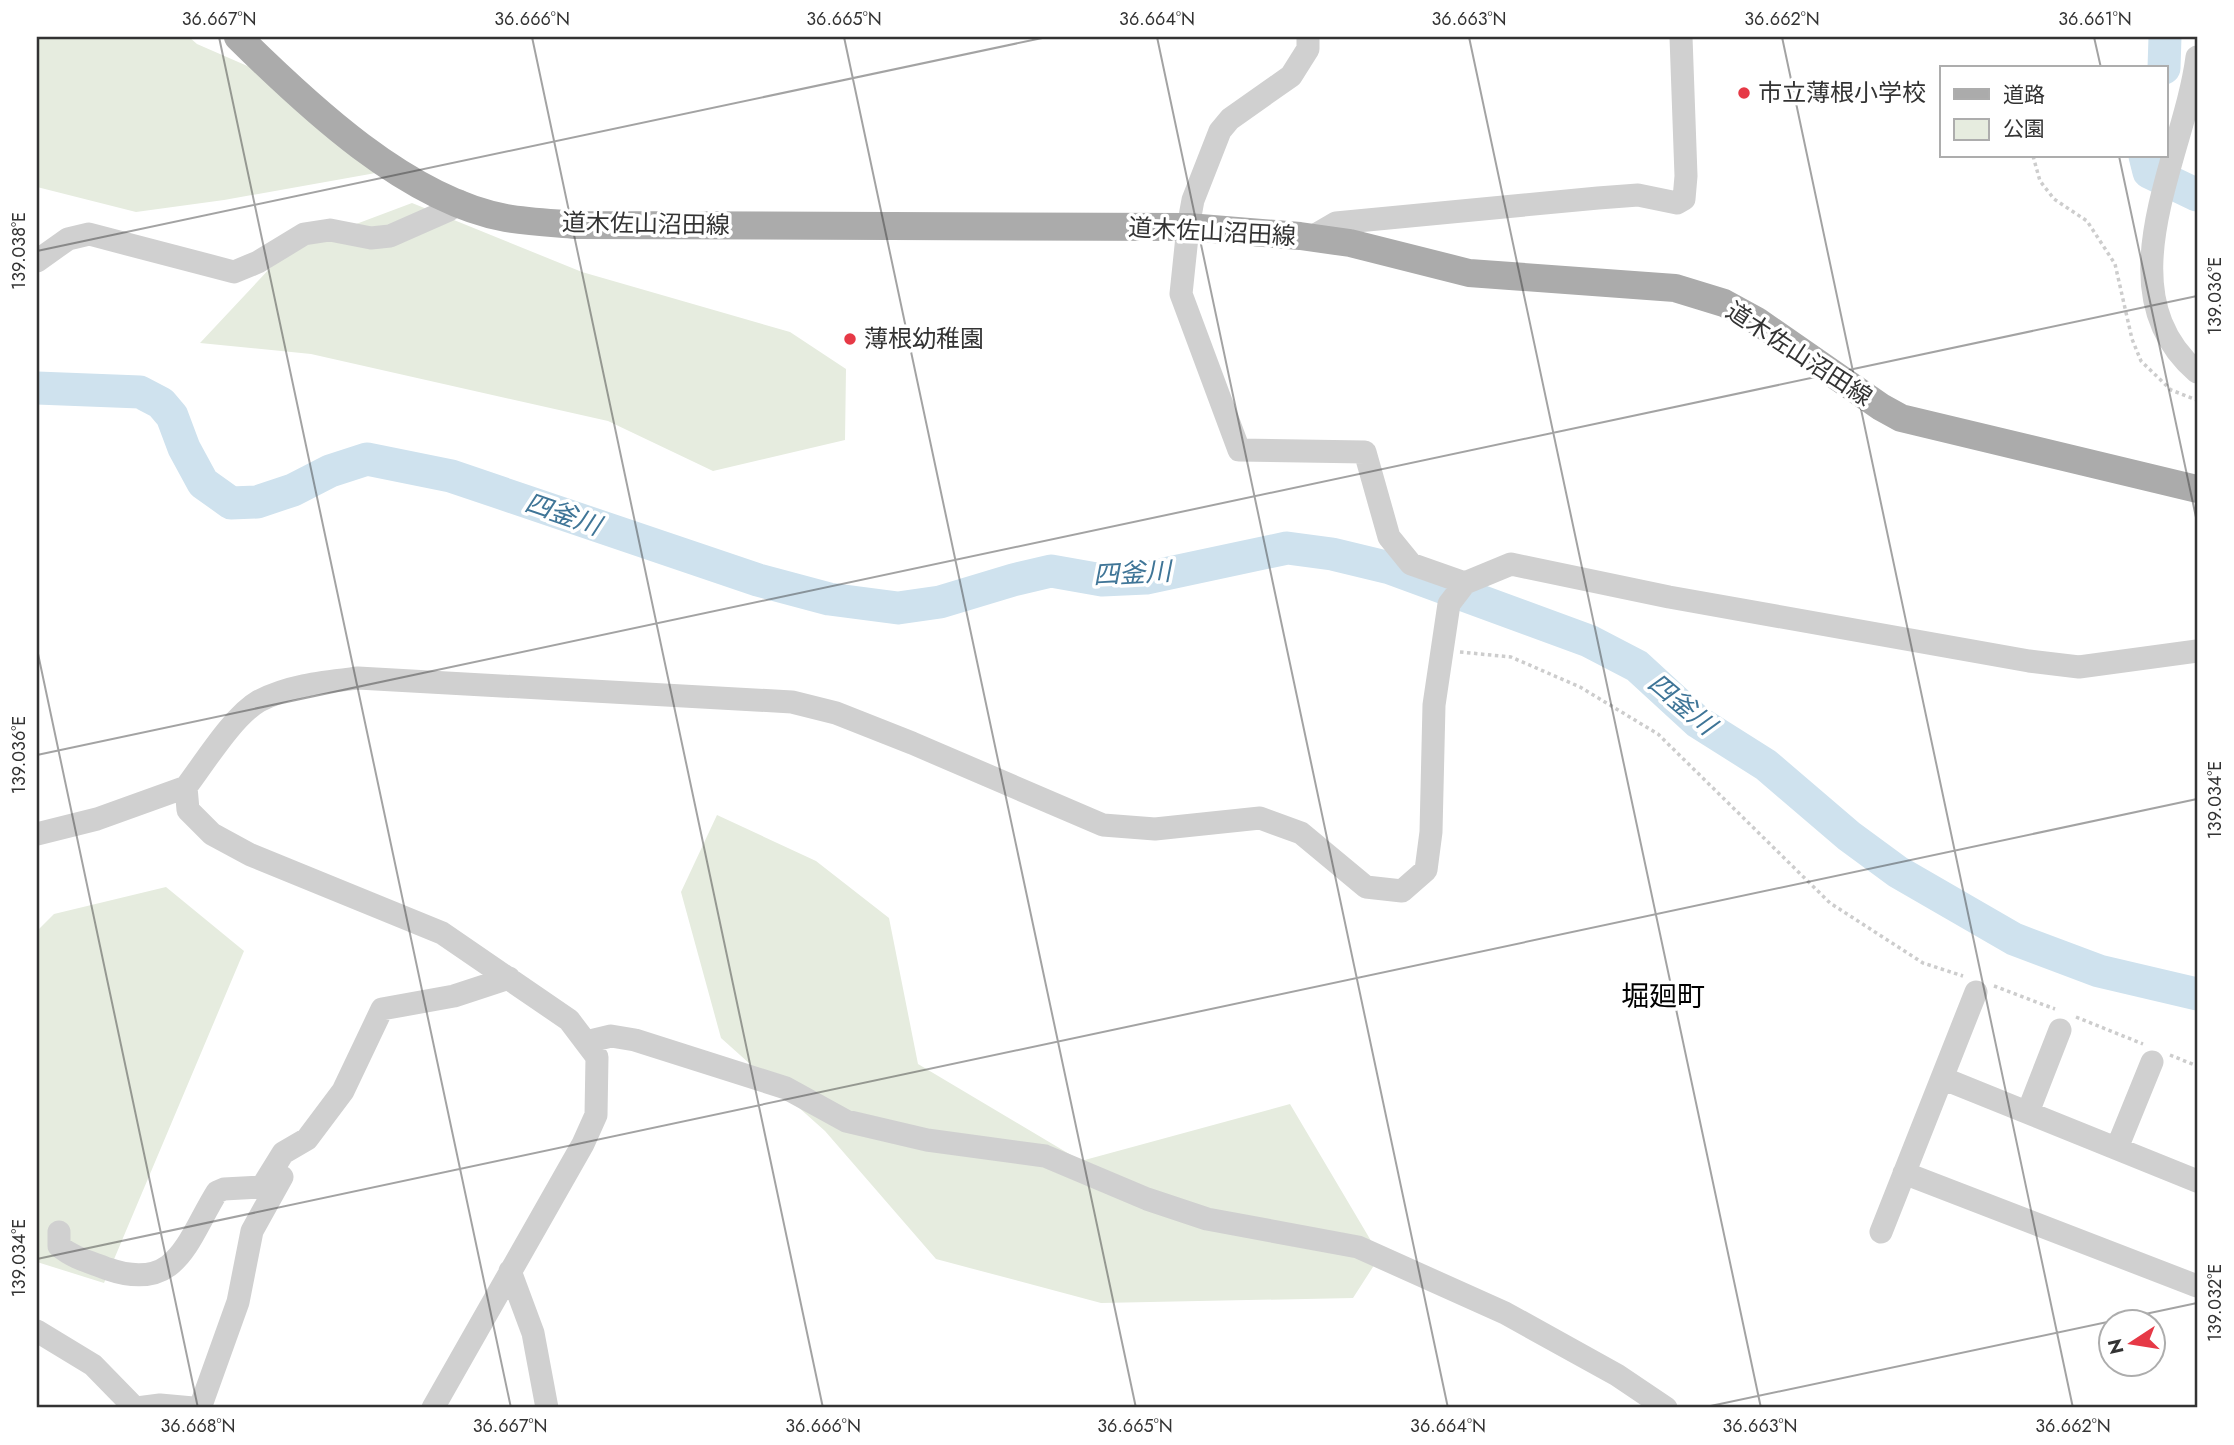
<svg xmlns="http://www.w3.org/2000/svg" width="2234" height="1445" viewBox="0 0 2234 1445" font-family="Jost,'Noto Sans JP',sans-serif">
	<rect width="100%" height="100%" fill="#fff"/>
	<path fill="#e6ecdf" d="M37 37H189L197 44 277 79 398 169 224 200 136 212 37 187Z
		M412 203 582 272 790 332 846 369 845 440 713 471 608 421 311 354 200 343 287 250Z
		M717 815 816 861 889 918 918 1064 1081 1161 1290 1104 1380 1256 1353 1298 1101 1303 936 1259 825 1131 721 1038 681 892Z
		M166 887 244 951 104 1283 37 1262V931L54 914Z"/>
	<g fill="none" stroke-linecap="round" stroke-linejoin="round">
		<path stroke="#cfe2ee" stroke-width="33" d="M2164 68 2165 37
			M2145 156 2149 172 2197 195
			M37 388 140 392 161 403 172 416 184 448 203 483 231 503 257 502 293 490 330 471 367 459 451 476 758 580 829 599 898 608 940 602 1013 580 1051 571 1102 580 1146 578 1287 548 1332 554 1390 568 1589 641 1637 666 1698 722 1766 765 1849 836 1898 872 2014 939 2099 971 2197 994"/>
		<path stroke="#cdcdcd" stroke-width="3.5" stroke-dasharray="3.5 3.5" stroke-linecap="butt" d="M2033 156 2040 181 2054 199 2087 221 2115 264 2132 339 2141 361 2171 390 2197 400
			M1460 652 1511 657 1580 687 1658 734 1830 903 1923 963 1963 976
			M1994 986 2055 1009
			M2076 1017 2143 1044
			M2170 1055 2197 1066"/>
		<path stroke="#d0d0d0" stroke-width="23" d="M1308 37V49L1291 76 1230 119 1220 131 1193 200 1188 227 1181 294 1239 450 1365 452 1389 537 1411 564 1465 583
			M2197 57C2184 158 2102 290 2197 372
			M1312 237 1336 223 1598 198 1638 195 1677 203 1684 199 1686 176 1681 37
			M37 261 68 239 89 234 234 272 258 262 304 234 330 230 371 238 390 236 449 210 459 201
			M37 834 97 819 186 787
			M586 1042 611 1036 635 1040 786 1088 846 1121 927 1140 1045 1156 1147 1199 1207 1219 1358 1247 1505 1313 1617 1375 1666 1408
			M1942 1078 2197 1181
			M2028 1112 2060 1030
			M2117 1148 2152 1062
			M1904 1173 2197 1286
			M59 1232V1246C73 1258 90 1262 108 1269 178 1293 187 1240 217 1192L224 1189 262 1187 283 1153 307 1139 343 1091 382 1009 454 996 509 978
			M1881 1232 1976 992
			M510 1271 533 1333 547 1408
			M37 1331 93 1365 135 1408
			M137 1408 160 1405 193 1408
			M200 1408 238 1302 252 1231 282 1177
			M433 1408 583 1144 596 1115 597 1057 569 1020 442 933 251 855 212 834 188 810 186 787C205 762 233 716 259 701 290 685 324 682 358 678L792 702 836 713 912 743 1103 825 1155 829 1260 818 1301 833 1366 887 1402 891 1426 870 1431 832 1434 705 1449 604 1465 583 1511 564 1669 597 2029 661 2079 667 2197 651"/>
		<path stroke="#ababab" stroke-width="28" d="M238 37C307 105 407 200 506 218 529 222 553 223 576 225L1188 227 1300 236 1350 243 1469 273 1675 288 1724 303 1757 321 1881 407 1901 418 2197 489"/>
	</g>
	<path fill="none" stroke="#333" stroke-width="2" stroke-opacity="0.45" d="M219 37 511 1408M532 37 823 1408M844 37 1136 1408M1157 37 1448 1408M1469 37 1761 1408M1782 37 2073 1408M2094 37 2101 68M2119 156 2197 522M37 251 1047 37M37 649 198 1408M37 755 2197 296M37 1259 2197 799M1701 1408 2197 1303"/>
	<g fill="#e63946" stroke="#fff" stroke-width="2.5">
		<circle cx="1744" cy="93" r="7"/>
		<circle cx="850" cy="339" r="7"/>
	</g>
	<g text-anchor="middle" stroke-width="7" stroke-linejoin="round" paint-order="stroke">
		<g font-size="24" fill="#333" stroke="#fff" text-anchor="start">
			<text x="1758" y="101">市立薄根小学校</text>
			<text x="864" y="347">薄根幼稚園</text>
		</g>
		<g font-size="24" fill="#333" stroke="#fff">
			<text transform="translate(646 224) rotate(1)" y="8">道木佐山沼田線</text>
			<text transform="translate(1212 232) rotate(3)" y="8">道木佐山沼田線</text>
			<text transform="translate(1799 354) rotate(33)" y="8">道木佐山沼田線</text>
		</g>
		<g font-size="26" font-style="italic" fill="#3f7597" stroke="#fff">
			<text transform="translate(563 514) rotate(19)" y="9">四釜川</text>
			<text transform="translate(1132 573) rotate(-3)" y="9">四釜川</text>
			<text transform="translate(1682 704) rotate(40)" y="9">四釜川</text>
		</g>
		<g font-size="28" fill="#000" stroke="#fff">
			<text x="1663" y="1006">堀廻町</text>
		</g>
	</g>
	<rect width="2234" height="1445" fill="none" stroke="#ffffff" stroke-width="77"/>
	<rect x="1940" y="66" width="228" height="91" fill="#ffffff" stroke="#adadad" stroke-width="2"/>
	<rect x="1954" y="89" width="35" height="10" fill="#ababab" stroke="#adadad" stroke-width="2"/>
	<text x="2003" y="102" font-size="21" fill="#333333">道路</text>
	<rect x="1954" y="119" width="35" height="21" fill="#e6ecdf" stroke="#adadad" stroke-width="2"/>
	<text x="2003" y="136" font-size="21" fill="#333333">公園</text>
	<g transform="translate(2132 1343) rotate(258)"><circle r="33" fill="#ffffff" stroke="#adadad" stroke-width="2"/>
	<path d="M0-5L12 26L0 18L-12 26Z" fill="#e63946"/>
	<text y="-10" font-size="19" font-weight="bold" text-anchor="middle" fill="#333333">N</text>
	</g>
	<rect x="38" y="38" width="2158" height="1368" fill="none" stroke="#333" stroke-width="2.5"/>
	<g font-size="18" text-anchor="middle" fill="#333">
		<text x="219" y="25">36.667°N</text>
		<text x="532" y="25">36.666°N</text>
		<text x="844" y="25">36.665°N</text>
		<text x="1157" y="25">36.664°N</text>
		<text x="1469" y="25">36.663°N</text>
		<text x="1782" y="25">36.662°N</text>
		<text x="2095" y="25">36.661°N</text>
		<text transform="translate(19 251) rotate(-90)" y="6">139.038°E</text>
		<text transform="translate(2215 296) rotate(-90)" y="6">139.036°E</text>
		<text transform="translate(19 755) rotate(-90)" y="6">139.036°E</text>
		<text transform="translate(2215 800) rotate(-90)" y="6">139.034°E</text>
		<text transform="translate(19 1258) rotate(-90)" y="6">139.034°E</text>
		<text transform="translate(2215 1303) rotate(-90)" y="6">139.032°E</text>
		<text x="198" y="1432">36.668°N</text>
		<text x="510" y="1432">36.667°N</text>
		<text x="823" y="1432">36.666°N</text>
		<text x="1135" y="1432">36.665°N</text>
		<text x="1448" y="1432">36.664°N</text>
		<text x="1760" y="1432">36.663°N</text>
		<text x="2073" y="1432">36.662°N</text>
	</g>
</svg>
